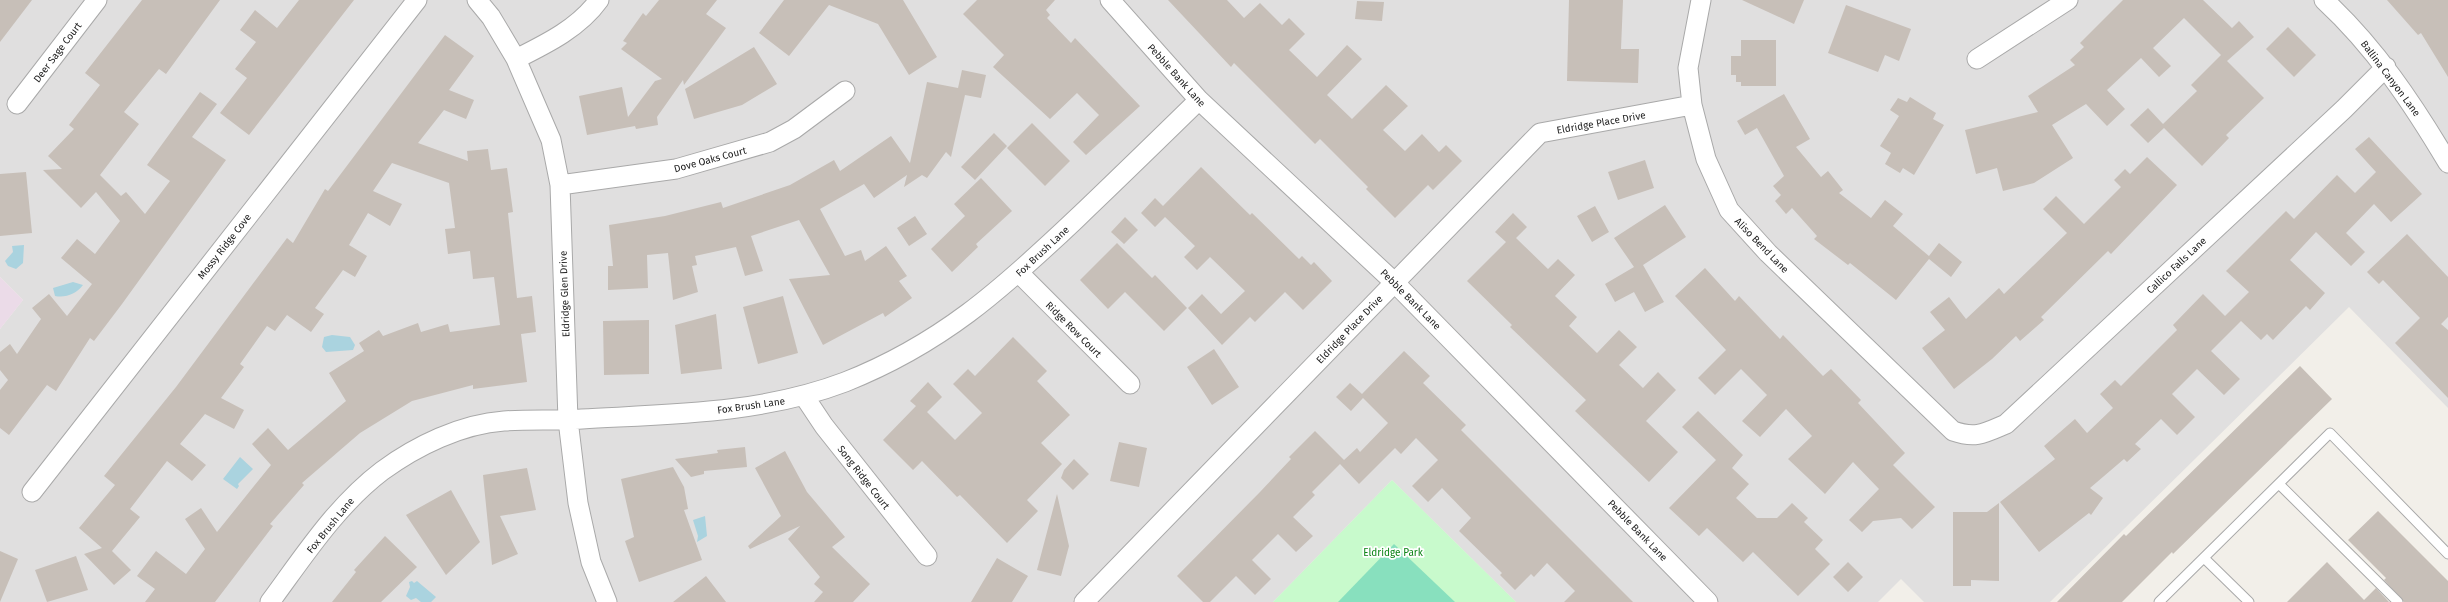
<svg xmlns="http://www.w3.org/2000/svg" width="2448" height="602" viewBox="0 0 2448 602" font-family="'Fira Sans',sans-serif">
	<rect width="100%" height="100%" fill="#f2efe9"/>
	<path fill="#e0dfdf" d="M0 0H2448V408L2349 307 2050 602H1924L1901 579 1878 602H1516L1392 480 1273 602H0V329L23 300 0 277Z"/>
	<path fill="#ebdbe8" d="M0 277 23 300 0 329Z"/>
	<path fill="#c8facc" d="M1392 480 1516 602H1273Z"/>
	<path fill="#88e0be" d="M1394 544 1455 602H1338Z"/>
	<path fill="#aad3df" d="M24 245 23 263 16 269 8 266 5 261 13 252 12 246Z
		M73 282 83 285C76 294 66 298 55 296L53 288Z
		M332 335 350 337 355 345 353 350 326 352 322 347 324 337Z
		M240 457 253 469 238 484 239 486 237 489 223 479Z
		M705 516 707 536 697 542 698 536 693 520Z
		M412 581 414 583 417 581 436 597 431 602H421L416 598 411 600 406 596 410 587 409 582Z"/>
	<path fill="#c7bfb8" d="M0 0H32L0 42Z
		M142 0H220L166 74 159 69 124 112 139 124 100 175 121 196 126 192 145 214 170 181 147 165 200 92 217 104 192 137 226 160 122 304 94 341 90 338 56 391 47 385 9 435 0 428V390L8 380 0 370V352L10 344 17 354 41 319 32 308 49 294 67 316 92 284 61 258 77 239 95 254 120 221 96 192 81 208 43 170 62 169 48 156 74 129 69 125 100 85 85 73Z
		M299 0H354L249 135 220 113 247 78 235 69 256 42 240 30 255 10 277 28Z
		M659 0H717L706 14 726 28 684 85 683 80 657 117 658 125 636 129 635 126 587 135 579 96 622 87 628 117 655 81 662 79 621 49 627 43 623 41 643 13 646 16Z
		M784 0H903L937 57 909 75 878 24 829 5 789 56 759 33Z
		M977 0H1055L1046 10 1050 15 1047 18 1071 43 1075 38 1140 106 1086 155 1073 142 1099 115 1077 93 1050 119 993 67 1004 55 963 14Z
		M1168 0H1227L1244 18 1260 3 1282 25 1289 18 1305 34 1289 50 1317 77 1347 45 1362 59 1327 95 1352 119 1386 85 1408 106 1383 130 1405 151 1422 134 1439 152 1446 145 1462 161 1433 190 1428 185 1395 218 1366 189 1368 187 1320 139 1315 144 1234 63 1231 67Z
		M1569 0H1623L1621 49H1639L1638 83 1567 81Z
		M1742 0H1804L1794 24Z
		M2123 0H2203L2232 28 2239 21 2254 37 2227 61 2264 98 2226 135 2229 138 2202 166 2164 128 2148 143 2130 125 2148 108 2163 124 2197 91 2191 85 2221 55 2184 18 2153 48 2171 66 2159 77 2141 58 2107 90 2125 109 2107 126 2086 104 2052 125 2073 158 2034 183 2003 191 1997 168 1976 174 1965 130 2038 112 2028 96 2075 65 2070 60 2084 47 2080 43Z
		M2387 0H2448V77L2421 33 2418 35Z
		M1357 1 1384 2 1382 21 1355 19Z
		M1846 5 1911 29 1899 61 1885 55 1878 72 1828 53Z
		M2288 27 2316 55 2294 77 2266 49Z
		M445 35 474 56 449 90 474 100 466 119 444 110 418 143 468 161 467 151 488 149 491 170 507 168 513 212 508 213 517 298 532 296 536 332 521 334 527 382 473 389V385L412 401 360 433 302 483 304 485 270 524 273 526 215 602H145L155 589 137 576 156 551 186 574 205 549 185 519 201 508 217 532 271 465 252 444 268 428 288 450 346 401 329 373 364 351 359 343 379 330 383 336 418 323 421 332 448 324 450 332 500 325 494 277 473 279 470 251 448 254 445 229 455 228 449 183 392 163 373 191 402 204 390 226 368 213 349 245 367 256 355 277 343 270 315 308 324 314 311 332 287 315 275 331 267 326 240 364 244 367 221 398 244 410 234 429 205 414 180 444 206 465 192 481 167 461 130 509 140 517 112 551 131 570 114 585 84 554 102 548 79 528 115 485 104 476 176 387 287 238 293 243 325 189 328 191Z
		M1741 40H1776V86H1741V82H1736V75H1731V56H1741Z
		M754 47 777 84 742 105 694 119 685 89Z
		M962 70 986 75 981 98 965 95 951 157 946 152 927 178 922 175 904 187 907 175 874 198 864 184 820 209 845 256 861 250 865 261 886 246 907 276 899 281 912 298 885 317 883 313 823 345 789 279 830 275 799 220 751 236 763 271 745 276 736 247 695 256 697 265 692 266 698 292 673 300 668 253 647 255 648 288 608 290V266H613L609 225 665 216 721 202 723 208 790 185 834 160 840 171 891 136 910 163 927 82 958 88Z
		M1784 94 1810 139 1796 147 1821 177 1828 171 1843 190 1839 193 1871 218 1885 200 1903 214 1893 226 1929 256 1939 243 1962 262 1951 277 1929 259 1896 300 1850 263 1848 265 1814 239 1817 236 1792 208 1786 214 1775 201 1781 195 1773 186 1784 176 1757 128 1745 135 1737 121Z
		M1910 97 1936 113 1933 119 1944 125 1914 175 1903 168 1900 173 1885 164 1891 153 1880 146 1899 116 1890 110 1898 98 1907 102Z
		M1032 123 1070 161 1045 186 1007 148Z
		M994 133 1007 146 975 180 961 167Z
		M2369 137 2422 194 2391 222 2374 204 2346 233 2365 252 2351 266 2316 232 2290 260 2325 293 2310 310 2306 306 2273 340 2267 334 2261 340 2241 321 2211 351 2240 379 2224 395 2197 369 2172 394 2195 417 2177 435 2161 419 2135 444 2141 449 2127 462 2124 459 2090 488 2103 498 2091 515 2089 513 2039 552 2000 502 2055 459 2044 446 2075 419 2087 433 2113 408 2100 394 2115 380 2121 386 2177 330 2173 325 2203 294 2225 316 2249 292 2226 271 2286 211 2294 219 2337 175 2355 193 2376 172 2355 149Z
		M2147 157 2177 185 2111 254 2108 251 2041 317 2044 320 2020 341 2016 336 1992 359 1954 389 1922 348 1945 330 1930 312 1949 297 1966 319 1999 288 2004 294 2067 233 2043 209 2056 196 2084 224 2121 187 2114 180 2125 169 2130 174Z
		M1645 160 1654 188 1618 200 1608 172Z
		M1201 167 1250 215 1252 213 1299 259 1302 256 1311 265 1314 262 1332 281 1303 310 1285 292 1255 322 1250 317 1222 345 1188 308 1202 294 1221 314 1245 291 1210 257 1197 270 1184 257 1195 246 1165 217 1155 227 1141 213 1155 198 1163 206Z
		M26 172 32 233 0 236V174Z
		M981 178 1012 211 976 244 978 247 952 272 931 249 965 216 954 204Z
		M1665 205 1686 237 1643 265 1664 302 1645 312 1634 292 1615 302 1605 284 1634 267 1614 238Z
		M1595 206 1609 232 1592 242 1577 216Z
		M1513 213 1527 227 1516 238 1548 269 1558 259 1575 275 1555 296 1577 317 1569 326 1597 353 1619 330 1637 347 1619 365 1643 388 1658 372 1676 390 1646 421 1678 452 1649 482 1575 411 1586 400 1510 327 1512 325 1467 281 1506 242 1495 232Z
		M915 216 927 234 909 246 897 228Z
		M1125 217 1138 230 1124 244 1111 232Z
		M2407 234 2448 277V317L2441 324 2448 330V398L2395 343 2420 318 2383 280 2379 284 2367 272Z
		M1117 243 1152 278 1155 275 1187 308 1164 331 1125 292 1108 309 1080 280Z
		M1705 268 1735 301 1739 296 1780 339 1783 335 1823 376 1831 369 1861 400 1858 403 1905 453 1893 465 1935 507 1912 529 1901 518 1873 521 1862 532 1849 520 1879 489 1853 462 1825 494 1788 459 1812 436 1786 409 1760 437 1742 421 1767 395 1741 369 1715 395 1698 378 1726 350 1675 296Z
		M783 296 798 353 758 364 743 307Z
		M716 314 722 369 681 374 675 325Z
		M649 320V374L604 375 603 321Z
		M1013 337 1047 371 1037 381 1070 415 1041 443 1062 464 1027 500 1038 511 1007 543 960 495 957 497 922 461 913 470 883 440 916 406 910 401 928 382 942 397 927 412 955 440 982 413 953 384 968 369 975 376Z
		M1214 349 1239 387 1212 405 1187 367Z
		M1404 351 1430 376 1423 383 1466 425 1461 430 1633 602H1564L1575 591 1547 563 1534 577 1531 574 1515 590 1500 575 1502 573 1459 531 1471 518 1442 488 1428 502 1412 486 1438 460 1416 438 1401 454 1395 448 1359 484 1340 464 1312 492 1315 495 1293 517 1313 536 1296 552 1278 534 1252 560 1271 579 1255 595 1236 576 1210 602H1203L1177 576 1260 492 1291 459 1289 457 1315 431 1344 460 1357 448 1360 452 1388 423 1363 398 1351 411 1336 397 1350 383 1362 394Z
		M2300 366 2332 399 2173 554 2172 552 2122 602H2057L2124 534 2126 536Z
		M1698 411 1743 455 1732 468 1749 484 1736 498 1757 518H1777L1792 503 1808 518 1804 522 1823 540 1815 549 1830 564 1798 596 1753 552 1743 562 1707 528 1699 536 1669 508 1716 460 1682 427Z
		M1119 442 1147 448 1139 487 1110 481Z
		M745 447 747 467 704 471V474L691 477 675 459 718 453 717 450Z
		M785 451 807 492 845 537 832 547 870 584 853 602H814L823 592 814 584 820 577 788 539 800 526 750 549 748 546 781 516 755 468Z
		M1074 459 1089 474 1073 490 1061 478 1064 470Z
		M673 467 684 487 688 509 684 510 702 560 639 582 625 541 634 537 621 479Z
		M527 468 536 510 500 516 518 554 492 565 483 475Z
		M451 490 480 542 446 575 406 515Z
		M1057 494 1069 546 1061 576 1037 570Z
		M1999 503V581L1971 580V586H1953V512H1987Z
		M2378 511 2448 581V602H2404L2384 580 2386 578 2348 540Z
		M385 536 417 567 381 602H332L356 572 354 570Z
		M0 551 18 559 0 602Z
		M76 556 88 590 47 602 35 570Z
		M997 558 1028 576 1012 602H971Z
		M1848 562 1863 577 1848 592 1833 577Z
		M2327 562 2364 600 2376 588 2389 602H2287Z
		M706 576 726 602H673Z"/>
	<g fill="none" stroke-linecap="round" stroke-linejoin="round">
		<g stroke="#a9a9a9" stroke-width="11">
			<path id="lane" d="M2279 484 2398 602
				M2204 558 2249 602
				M2159 602 2330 433 2448 554"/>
		</g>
		<g stroke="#a9a9a9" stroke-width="21">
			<path id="street" d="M477 0 491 17 516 59 551 140 560 185 568 420 578 503 591 562 607 602
				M1110 0 1199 100 1394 282 1708 602
				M1701 0 1688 68 1692 105 1706 159 1729 210 1768 253 1953 431C1976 439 1985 433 2006 424L2344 109 2386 67
				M2324 0C2375 47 2413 104 2448 163
				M516 59C546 44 579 28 599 0
				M1977 59 2068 0
				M17 104 97 0
				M560 185 676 169 770 142 794 129 845 91
				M1019 273 1130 384
				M804 396 824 426 927 556
				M32 492 417 0
				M270 602C304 556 336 506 382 471 416 446 461 424 504 421 530 419 556 421 582 419 670 414 761 414 845 382 941 344 1001 290 1075 220 1116 181 1158 140 1199 100
				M1084 602 1540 133 1692 105"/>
		</g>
		<use href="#lane" stroke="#fff" stroke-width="9"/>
		<use href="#street" stroke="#fff" stroke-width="19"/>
	</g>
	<g text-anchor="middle" stroke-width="3.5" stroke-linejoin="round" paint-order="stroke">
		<g font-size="10" fill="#222" stroke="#fff">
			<text transform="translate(57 52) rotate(-53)" y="4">Deer Sage Court</text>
			<text transform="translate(1177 75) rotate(48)" y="4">Pebble Bank Lane</text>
			<text transform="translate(2391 78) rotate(53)" y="4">Ballina Canyon Lane</text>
			<text transform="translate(1601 122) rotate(-10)" y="4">Eldridge Place Drive</text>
			<text transform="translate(710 159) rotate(-15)" y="4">Dove Oaks Court</text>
			<text transform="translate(1762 245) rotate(46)" y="4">Aliso Bend Lane</text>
			<text transform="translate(224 246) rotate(-52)" y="4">Mossy Ridge Cove</text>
			<text transform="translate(1042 251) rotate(-43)" y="4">Fox Brush Lane</text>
			<text transform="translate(2176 265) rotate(-43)" y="4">Callico Falls Lane</text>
			<text transform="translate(564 294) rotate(-92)" y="4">Eldridge Glen Drive</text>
			<text transform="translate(1411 299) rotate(45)" y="4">Pebble Bank Lane</text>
			<text transform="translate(1074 329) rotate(45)" y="4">Ridge Row Court</text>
			<text transform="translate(1349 329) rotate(-46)" y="4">Eldridge Place Drive</text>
			<text transform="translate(751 405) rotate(-8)" y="4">Fox Brush Lane</text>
			<text transform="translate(864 477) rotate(52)" y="4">Song Ridge Court</text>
			<text transform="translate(330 525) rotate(-51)" y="4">Fox Brush Lane</text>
			<text transform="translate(1638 530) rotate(46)" y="4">Pebble Bank Lane</text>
		</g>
		<g font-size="10" fill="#0c8416" stroke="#fff">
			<text x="1393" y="556">Eldridge Park</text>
		</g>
	</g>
</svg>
